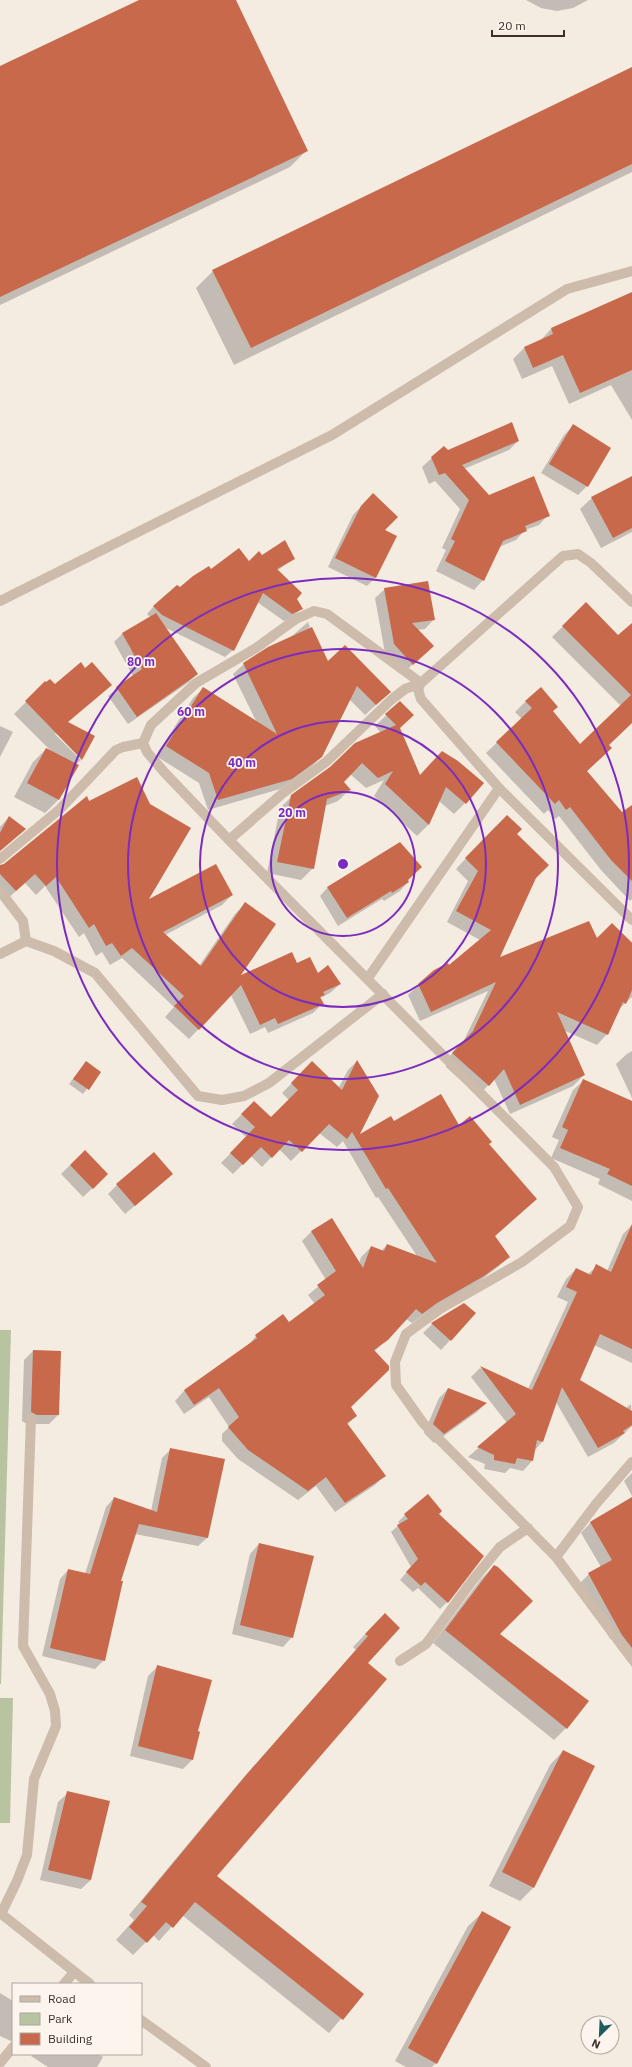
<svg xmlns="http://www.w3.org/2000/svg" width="632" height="2067" viewBox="0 0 632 2067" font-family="'IBM Plex Sans',sans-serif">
	<rect width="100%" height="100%" fill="#f4ebe1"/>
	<path fill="#b8c4a0" d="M0 1330H11L1 1684H0Z
		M0 1698H13L10 1823H0Z"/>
	<path fill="#0003" d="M141 0H235L307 150 290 167 0 305V67Z
		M526 0H588L573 8 557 11 541 8Z
		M632 68V172L234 365 196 288 213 271Z
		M632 293V420L611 385 569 404 552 366 522 379 513 359 525 347 540 341 551 329Z
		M573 426 587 486 578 495 541 473 564 435Z
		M518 441 509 450 464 469 489 496 548 515 539 525 525 530 516 540 499 547 483 580 474 590 436 571 446 550 442 548 460 509 435 481 429 484 422 467 444 447 447 451Z
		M632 477V532L601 548 580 509 592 498Z
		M365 502 384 530 396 536 375 578 367 586 328 567 353 515Z
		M262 556 294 558 277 571 301 609 294 616 284 621 257 602 233 650 225 657 164 627 197 674 189 682 128 724 108 696 133 676 114 642 122 634 150 617 147 614 154 606 211 571 249 563Z
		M385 589 434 619 425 629 417 630 423 655 403 673 385 653 375 598Z
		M586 604 632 650V722L608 745 611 748 586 772 622 814 632 817V899L630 901 601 870 559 816 555 819 548 810 544 814 486 753 522 719 515 712 526 701 552 711 580 745 621 706 552 637Z
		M308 622 310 627 307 630 328 663 379 702 365 715 349 699 323 755 312 766 280 789 208 810 199 783 156 756 193 698 204 688 256 721 233 674 244 664 292 636Z
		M45 683 67 723 59 735 54 733 81 760 76 764 58 800 45 813 14 797 33 762 46 749 51 751 14 714Z
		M400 702 399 728 420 776 431 763 465 803 454 814 439 801 428 825 417 836 374 796 384 780 366 788 350 774 342 782 349 790 338 801 325 806 313 868 301 880 267 873 280 808 292 796 381 733 375 726Z
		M0 726 13 732 0 757Z
		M87 798 147 902 232 895 222 905 165 935 199 966 235 914 245 904 238 977 297 965 340 984 330 993 320 998 323 1003 313 1013 268 1033 265 1027 250 1034 231 995 189 1039 165 1017 174 1007 122 958 110 965 102 952 96 956 84 933 79 937 45 886 36 895 25 883 6 900 0 894V867Z
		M9 817 25 829 0 851V827Z
		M496 826 516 834 535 877 499 959 596 939 612 924 632 942V997L620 1008 607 1034 597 1045 563 1030 584 1075 573 1086 510 1114 494 1079 478 1096 446 1067V1060L463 1042 488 991 420 1021 408 995 419 984 448 967 480 940 447 922 468 881 456 869Z
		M407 880 408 882 400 891 384 901 382 899 338 926 320 896 328 887Z
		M632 1051V1098L616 1064 627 1054Z
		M357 1061V1137L394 1122 459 1126 488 1145 536 1199 494 1237 509 1257 499 1266 473 1286 426 1313 412 1323 406 1319 374 1352 350 1407 356 1416 347 1425 385 1475 375 1485 335 1512 316 1486 298 1500 238 1459 222 1441V1434L229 1427 209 1397 184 1414 175 1401 184 1391 247 1347 256 1336 283 1315 289 1323 315 1304 308 1295 326 1280 302 1241 311 1232 331 1220 359 1264 361 1257 371 1247 381 1251 387 1245 417 1256 378 1197 376 1198 343 1141 337 1147 319 1133 291 1161 279 1149 262 1167 251 1156 233 1174 221 1163 246 1137 232 1124 254 1102 271 1118 289 1100 282 1093 312 1063 338 1089 348 1070Z
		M86 1062 100 1072 83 1094 69 1084Z
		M584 1080 632 1102V1201L598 1184 600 1179 551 1158 559 1140 552 1137 573 1090Z
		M70 1165 98 1183 83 1197 61 1174Z
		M162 1183 125 1214 108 1194 117 1185Z
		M632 1225V1363L594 1345 578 1380 626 1408 631 1404 632 1426 614 1443 588 1457 556 1402 542 1442 535 1450 532 1461 523 1471 510 1468 505 1473 484 1469 485 1464 468 1457 507 1423 471 1377 480 1368 528 1389 568 1302 557 1297 566 1279 576 1269 587 1275 597 1266 607 1271 623 1234Z
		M464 1304 475 1313 441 1350 423 1333 432 1324Z
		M33 1351 60 1352 58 1415 49 1424H27L22 1421 24 1360Z
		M448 1389 485 1404 477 1412 434 1443 424 1433 439 1398Z
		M171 1449 207 1538 198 1546 135 1534 119 1582 104 1660 95 1669 42 1656 60 1579 68 1570 85 1574 106 1507 114 1498 151 1511 162 1458Z
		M632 1473V1496L624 1481Z
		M428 1495 437 1514 447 1602 440 1609 418 1588 413 1592 400 1580 411 1567 391 1532 400 1524 398 1522 405 1515Z
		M632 1498V1667L612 1638 610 1639 579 1584 589 1574 601 1567 581 1533 593 1520Z
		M259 1544 292 1637 283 1647 232 1634 250 1554Z
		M494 1566 499 1634 566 1728 554 1740 433 1643 481 1579Z
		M372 1627 367 1663 215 1876 362 1994 329 2033 182 1915 159 1941 153 1935 133 1955 116 1940 134 1920 129 1915 233 1790 356 1650 353 1647Z
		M158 1666 197 1732H199L192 1760 183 1769 130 1756 148 1676Z
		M563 1751 533 1888 520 1901 489 1886 550 1765Z
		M68 1793 91 1880 81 1889 40 1880 58 1802Z
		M482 1913 436 2063 432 2067H406L395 2061 468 1926Z
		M0 1993 13 2001V2042L0 2036Z
		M33 2054H98L103 2057 97 2067H48L31 2056Z"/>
	<path fill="#c8694b" d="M139 0H236L308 151 0 297V66Z
		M632 67V164L251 348 212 270Z
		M632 292V370L580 393 563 355 533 368 524 347 553 334 551 328Z
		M512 422 519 441 462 465 489 495 534 476 550 516 525 526 527 531 503 541 484 581 445 561 455 541 451 539 469 500 445 473 439 475 431 457 444 446 448 450Z
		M573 424 611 448 588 487 549 464Z
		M632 476V528L613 538 591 497Z
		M373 493 398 517 385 530 397 536 376 578 335 558 361 506Z
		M285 540 295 559 277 569 302 593 297 599 303 609 292 614 263 593 234 651 162 615 153 606 177 585 180 587 193 576 209 566 211 569 239 548 249 561 259 551 262 555Z
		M428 581 435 620 412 623 434 646 413 665 394 644 384 588Z
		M586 602 618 635 632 623V723L609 745 612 748 587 771 622 812 632 805V881L611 860 570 807 566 810 559 800 555 804 496 742 532 708 525 701 541 687 558 707 553 711 580 744 631 695 562 626Z
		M156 613 198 674 137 717 116 687 142 669 122 633Z
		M312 627 328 661 345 645 391 692 376 705 357 686 322 757 292 779 218 800 209 773 166 746 203 687 277 734 243 663 268 647Z
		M81 662 85 668 92 662 112 685 68 722 95 736 82 760 25 701 45 681 46 682 50 679 55 684Z
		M400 701 414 715 400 728 420 775 442 751 458 761 484 783 466 804 446 787 429 825 385 784 393 771 378 778 362 763 344 782 351 790 327 799 314 869 277 862 291 795 330 767 355 743 396 725 385 714Z
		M46 748 79 765 59 800 27 783Z
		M137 777 150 804 191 828 149 899 216 864 233 895 163 932 201 966 245 902 276 924 241 975 292 952 297 963 310 957 318 973 328 965 341 984 323 992 325 995 320 997 324 1004 278 1024 275 1018 260 1025 241 985 199 1030 174 1006 184 996 132 948 121 956 112 943 106 946 94 924 89 928 56 877 46 886 35 874 16 891 0 874V865L4 864 87 796 89 801Z
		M507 815 522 829 517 834 549 865 536 878 500 957 589 921 597 938 612 923 632 943V990L626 1004 623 1002 608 1035 557 1012 585 1075 520 1105 504 1069 489 1086 452 1053 473 1031 496 982 431 1012 418 984 434 970 448 963 449 965 491 930 456 911 478 871 465 858Z
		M9 816 26 829 0 851V833Z
		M400 842 422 867 408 880 409 882 392 893 391 891 347 918 327 887Z
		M357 1060 379 1096 360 1134 391 1116 394 1121 441 1094 459 1125 470 1116 492 1142 489 1144 537 1199 495 1236 510 1257 484 1276 437 1303 422 1314 416 1309 388 1340 374 1350 389 1366V1370L351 1407 357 1416 347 1423 386 1476 345 1503 326 1477 308 1491 248 1450 228 1427 239 1417 219 1388 194 1405 184 1390 257 1338 255 1335 283 1314 289 1322 325 1295 317 1285 336 1271 311 1231 332 1218 363 1268 371 1246 384 1251 387 1244 437 1263 388 1188 386 1189 352 1132 347 1139 329 1124 302 1152 289 1140 272 1158 261 1147 243 1165 230 1153 255 1127 241 1114 254 1101 271 1117 298 1090 291 1083 312 1061 342 1090Z
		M86 1061 101 1072 89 1090 73 1079Z
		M583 1079 632 1101V1186L607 1174 610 1169 560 1148 568 1130 562 1127Z
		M85 1150 108 1174 93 1189 70 1165Z
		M154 1152 173 1174 135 1206 116 1184Z
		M632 1224V1349L600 1334 580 1380 632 1411V1425L623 1431 625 1433 598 1448 562 1387 543 1442 537 1440 533 1461 517 1458 515 1464 494 1460V1455L477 1447 516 1414 480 1366 532 1390 577 1292 566 1287 576 1268 591 1275 596 1264 611 1272Z
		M464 1303 476 1313 451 1341 431 1323Z
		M33 1350 61 1351 59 1415H37L31 1412Z
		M448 1388 487 1403 444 1434 433 1424Z
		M170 1448 225 1459 208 1538 139 1524 121 1581H123L105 1661 50 1648 68 1569 90 1574 114 1497 157 1512Z
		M428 1494 442 1511 439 1514 484 1556 448 1603 425 1582 421 1586 406 1572 418 1559 397 1525 408 1519 404 1514Z
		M632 1497V1648L622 1635 588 1573 612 1560 590 1522Z
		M259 1543 314 1556 293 1638 240 1625Z
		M494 1565 498 1567 533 1601 500 1634 589 1701 567 1729 445 1630Z
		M385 1613 400 1628 368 1663 387 1679 217 1876 364 1994 343 2020 195 1902 173 1928 166 1922 147 1943 129 1927 147 1906 141 1902 246 1775 368 1636 365 1634Z
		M157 1665 212 1680 198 1731 200 1732 193 1760 138 1746Z
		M563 1750 595 1766 534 1888 502 1872Z
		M67 1791 110 1801 91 1880 48 1870Z
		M482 1911 511 1927 437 2064 408 2048Z"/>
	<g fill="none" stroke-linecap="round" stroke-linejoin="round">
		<path stroke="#cdbbac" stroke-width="10" d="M0 601 332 435 567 289 632 271
			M0 954 26 941 54 951 95 973 198 1096 222 1100 244 1096 269 1083 383 994
			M400 1661 426 1644 472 1581 500 1547 528 1528
			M0 1913 90 1984
			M1 1914 17 1881 27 1855 34 1779 56 1726 55 1711 50 1694 23 1646 31 1418
			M64 1984 74 1972
			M141 2020 206 2067
			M0 2063 13 2047"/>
		<path stroke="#cdbbac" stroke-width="10" d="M632 602 591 563 578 554 563 556 421 683 418 689 421 699 499 788 632 920
			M421 683 327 614 314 611 296 619 256 648 196 683 151 725 143 743 147 752 165 773 229 840 554 1167 578 1207 570 1226 522 1262 440 1309 406 1334 395 1362 396 1385 423 1423 556 1557 632 1659
			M229 840 283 793 326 762 391 700 405 689 421 683
			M0 859 60 809 116 750 123 747 143 743
			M0 891 23 921 26 941
			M368 978 499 788
			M556 1557 596 1504 632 1462"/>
	</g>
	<g fill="none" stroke="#7b2cbf" stroke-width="2">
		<circle cx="343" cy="864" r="72"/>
		<circle cx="343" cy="864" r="143"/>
		<circle cx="343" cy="864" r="215"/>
		<circle cx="343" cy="864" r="286"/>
	</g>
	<circle cx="343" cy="864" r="6" fill="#7b2cbf" stroke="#fbf5ee" stroke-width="2"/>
	<g font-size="12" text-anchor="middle" font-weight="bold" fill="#7b2cbf" stroke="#fbf5ee" stroke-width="3.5" stroke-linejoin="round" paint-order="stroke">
		<text x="141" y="666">80 m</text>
		<text x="191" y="716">60 m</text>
		<text x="242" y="767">40 m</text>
		<text x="292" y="817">20 m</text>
	</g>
	<rect x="12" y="1983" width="130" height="72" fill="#fbf5ee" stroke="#aea6a0"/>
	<rect x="20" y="1996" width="20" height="6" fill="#cdbbac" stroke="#aea6a0"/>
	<text x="48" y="2003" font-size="12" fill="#3b302b">Road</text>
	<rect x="20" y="2013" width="20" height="12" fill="#b8c4a0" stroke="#aea6a0"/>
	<text x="48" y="2023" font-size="12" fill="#3b302b">Park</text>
	<rect x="20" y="2033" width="20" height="12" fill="#c8694b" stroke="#aea6a0"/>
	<text x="48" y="2043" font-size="12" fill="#3b302b">Building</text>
	<g transform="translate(600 2035) rotate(204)"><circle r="19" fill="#fbf5ee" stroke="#aea6a0"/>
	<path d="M0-3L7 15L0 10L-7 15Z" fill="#1f5a5e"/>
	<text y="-6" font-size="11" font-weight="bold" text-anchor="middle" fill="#3b302b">N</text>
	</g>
	<path d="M492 30v6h72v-6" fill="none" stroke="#3b302b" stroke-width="2"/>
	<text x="498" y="30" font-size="12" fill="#3b302b" stroke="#fbf5ee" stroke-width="3" paint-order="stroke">20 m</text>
</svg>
